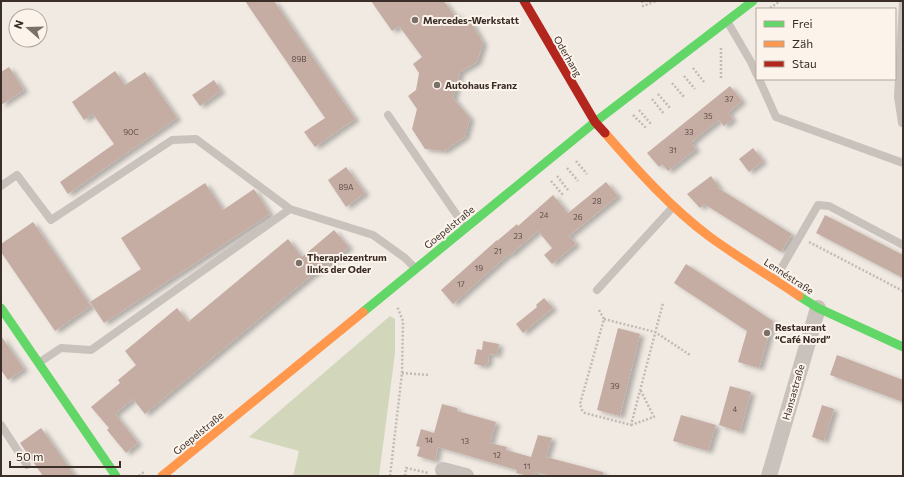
<svg xmlns="http://www.w3.org/2000/svg" width="904" height="477" viewBox="0 0 904 477" font-family="Commissioner,sans-serif">
	<defs>
		<filter id="shadow"><feDropShadow dx="4.5" dy="2.5" stdDeviation="2" flood-color="#0004"/></filter>
	</defs>
	<rect width="100%" height="100%" fill="#f0eae3"/>
	<path fill="#d2d7bb" d="M390 316 395 319V353L379 476H293L299 451 249 437Z"/>
	<path fill="#c6ada3" filter="url(#shadow)" d="M245 1H274L355 119 315 147 304 132 325 118Z
		M371 1H444L454 15 456 13 461 21 471 22 483 43 477 62 460 72 453 98 470 118 465 137 444 151 425 149 412 129 417 109 408 96 416 90 419 73 413 64 422 57 399 26 392 31Z
		M9 67 24 90 1 105V72Z
		M115 71 125 85 145 72 177 118 68 194 60 182 114 144 93 114 84 120 72 102Z
		M214 80 221 91 200 106 192 95Z
		M730 86 742 101 728 113 733 119 724 126 719 120 700 135 691 143 696 149 668 171 662 164 659 167 647 153Z
		M753 148 763 161 749 172 739 159Z
		M346 167 365 193 346 207 328 180Z
		M711 176 719 187 718 188 792 234 781 252 704 204 700 208 687 194Z
		M606 182 618 196 569 236 576 244 552 264 544 255 552 248 538 231 510 255 509 254 453 304 441 290 497 240V241L517 224 518 226 553 195 568 213Z
		M205 183 223 210 254 189 270 214 104 323 90 302 141 269 121 238Z
		M825 215 903 255V278L816 233Z
		M33 222 91 306 55 331 1 252V244Z
		M334 230 349 247 324 268 323 266 145 414 133 399 115 414 138 443 126 453 107 430 109 428 91 407 120 383 118 380 136 365 125 351 177 308 188 322 288 239 302 257Z
		M686 264 773 321 759 368 738 362 747 331 674 283Z
		M544 298 553 308 523 333 516 324 537 307 536 305Z
		M618 328 640 334 620 416 597 410Z
		M1 336 24 369 8 380 1 370Z
		M483 341 499 344 497 355 489 354 488 363 484 366 474 364 477 349 482 350Z
		M837 355 903 380V402L830 375Z
		M730 386 751 392 740 432 719 425Z
		M442 404 457 408V411L496 422 490 443 507 447 506 450 531 457 538 435 552 438 546 457 603 472V476H551L535 472 534 476H529L516 473 517 470 438 447 435 461 417 456 420 447 416 446 421 429 434 433Z
		M822 405 834 409 824 441 812 437Z
		M681 415 716 425 708 451 673 441Z
		M41 428 75 476H43L20 443Z"/>
	<g fill="none" stroke-linecap="round" stroke-linejoin="round">
		<path stroke="#c2bab4" stroke-width="2.5" stroke-dasharray="2 2" stroke-linecap="butt" d="M642 1 643 6 656 1
			M770 8 780 1
			M693 68 704 82
			M684 76 695 89
			M721 78V47
			M672 83 684 97
			M658 94 671 109
			M652 99 664 114
			M639 110 651 124
			M633 115 646 128
			M576 161 587 174
			M567 168 578 181
			M557 176 568 190
			M551 181 563 195
			M809 242 903 291
			M599 310 604 319 580 404 582 410 585 413 631 425 663 303
			M604 319 655 332 690 355
			M402 373 429 375
			M631 425 654 417 640 389
			M139 476 145 471
			M390 476 402 373 403 321 397 306
			M405 476 406 468 429 473"/>
		<path stroke="#c9c2bc" stroke-width="8" d="M727 21 751 62 757 75
			M759 79 776 117 903 163
			M388 115 465 227
			M902 123 898 97 903 1
			M1 186 17 175 51 220 172 140 196 139 290 209 373 235 405 258 415 268
			M775 279 818 205 829 206 903 245
			M597 290 673 207
			M40 362 61 348 91 350 290 209
			M1 425 27 465"/>
		<path stroke="#c9c2bc" stroke-width="16" d="M443 470 466 476
			M769 476 818 308"/>
		<path stroke="#63d668" stroke-width="9" d="M799 296 818 308 903 347
			M1 308 116 476
			M363 312 595 122 753 1"/>
		<path stroke="#ff974d" stroke-width="9" d="M605 133C637 170 671 208 710 237 739 258 770 276 799 296
			M162 476 363 312"/>
		<path stroke="#b3261e" stroke-width="9" d="M524 1 595 122 605 133"/>
	</g>
	<g fill="#7a706a" stroke="#fcf4eb" stroke-width="1.5">
		<circle cx="415" cy="20" r="4"/>
		<circle cx="437" cy="85" r="4"/>
		<circle cx="299" cy="263" r="4"/>
		<circle cx="767" cy="333" r="4"/>
	</g>
	<g text-anchor="middle" stroke-width="4" stroke-linejoin="round" paint-order="stroke">
		<g font-size="8" fill="#5e4e48">
			<text x="299" y="62">89B</text>
			<text x="729" y="102">37</text>
			<text x="708" y="119">35</text>
			<text x="131" y="135">90C</text>
			<text x="689" y="135">33</text>
			<text x="673" y="153">31</text>
			<text x="346" y="190">89A</text>
			<text x="597" y="204">28</text>
			<text x="544" y="218">24</text>
			<text x="578" y="220">26</text>
			<text x="518" y="239">23</text>
			<text x="498" y="254">21</text>
			<text x="479" y="271">19</text>
			<text x="461" y="287">17</text>
			<text x="615" y="389">39</text>
			<text x="735" y="412">4</text>
			<text x="429" y="443">14</text>
			<text x="465" y="444">13</text>
			<text x="497" y="458">12</text>
			<text x="527" y="469">11</text>
		</g>
		<g font-size="10" font-weight="bold" fill="#3b2e29" stroke="#fcf4eb" text-anchor="start">
			<text x="423" y="24">Mercedes-Werkstatt</text>
			<text x="445" y="89">Autohaus Franz</text>
			<text x="307" y="261">Therapiezentrum<tspan x="307" dy="12">links der Oder</tspan></text>
			<text x="775" y="331">Restaurant<tspan x="775" dy="12">“Café Nord”</tspan></text>
		</g>
		<g font-size="10" fill="#3b2e29" stroke="#fcf4eb">
			<text transform="translate(568 56) rotate(60)" y="4">Oderhang</text>
			<text transform="translate(449 227) rotate(-39)" y="4">Goepelstraße</text>
			<text transform="translate(789 276) rotate(33)" y="4">Lennéstraße</text>
			<text transform="translate(793 392) rotate(-74)" y="4">Hansastraße</text>
			<text transform="translate(198 433) rotate(-39)" y="4">Goepelstraße</text>
		</g>
	</g>
	<rect width="904" height="477" fill="none" stroke="#3b2e29" stroke-width="4"/>
	<rect x="756" y="8" width="140" height="72" fill="#fcf4eb" stroke="#afa59d"/>
	<rect x="764" y="21" width="20" height="6" fill="#63d668" stroke="#afa59d"/>
	<text x="792" y="28" font-size="12" fill="#3b2e29">Frei</text>
	<rect x="764" y="41" width="20" height="6" fill="#ff974d" stroke="#afa59d"/>
	<text x="792" y="48" font-size="12" fill="#3b2e29">Zäh</text>
	<rect x="764" y="61" width="20" height="6" fill="#b3261e" stroke="#afa59d"/>
	<text x="792" y="68" font-size="12" fill="#3b2e29">Stau</text>
	<g transform="translate(28 28) rotate(290)"><circle r="19" fill="#fcf4eb" stroke="#afa59d"/>
	<path d="M0-3L7 15L0 10L-7 15Z" fill="#7a706a"/>
	<text y="-6" font-size="11" font-weight="bold" text-anchor="middle" fill="#3b2e29">N</text>
	</g>
	<path d="M10 461v6h110v-6" fill="none" stroke="#3b2e29" stroke-width="2"/>
	<text x="16" y="461" font-size="12" fill="#3b2e29" stroke="#fcf4eb" stroke-width="3" paint-order="stroke">50 m</text>
</svg>
